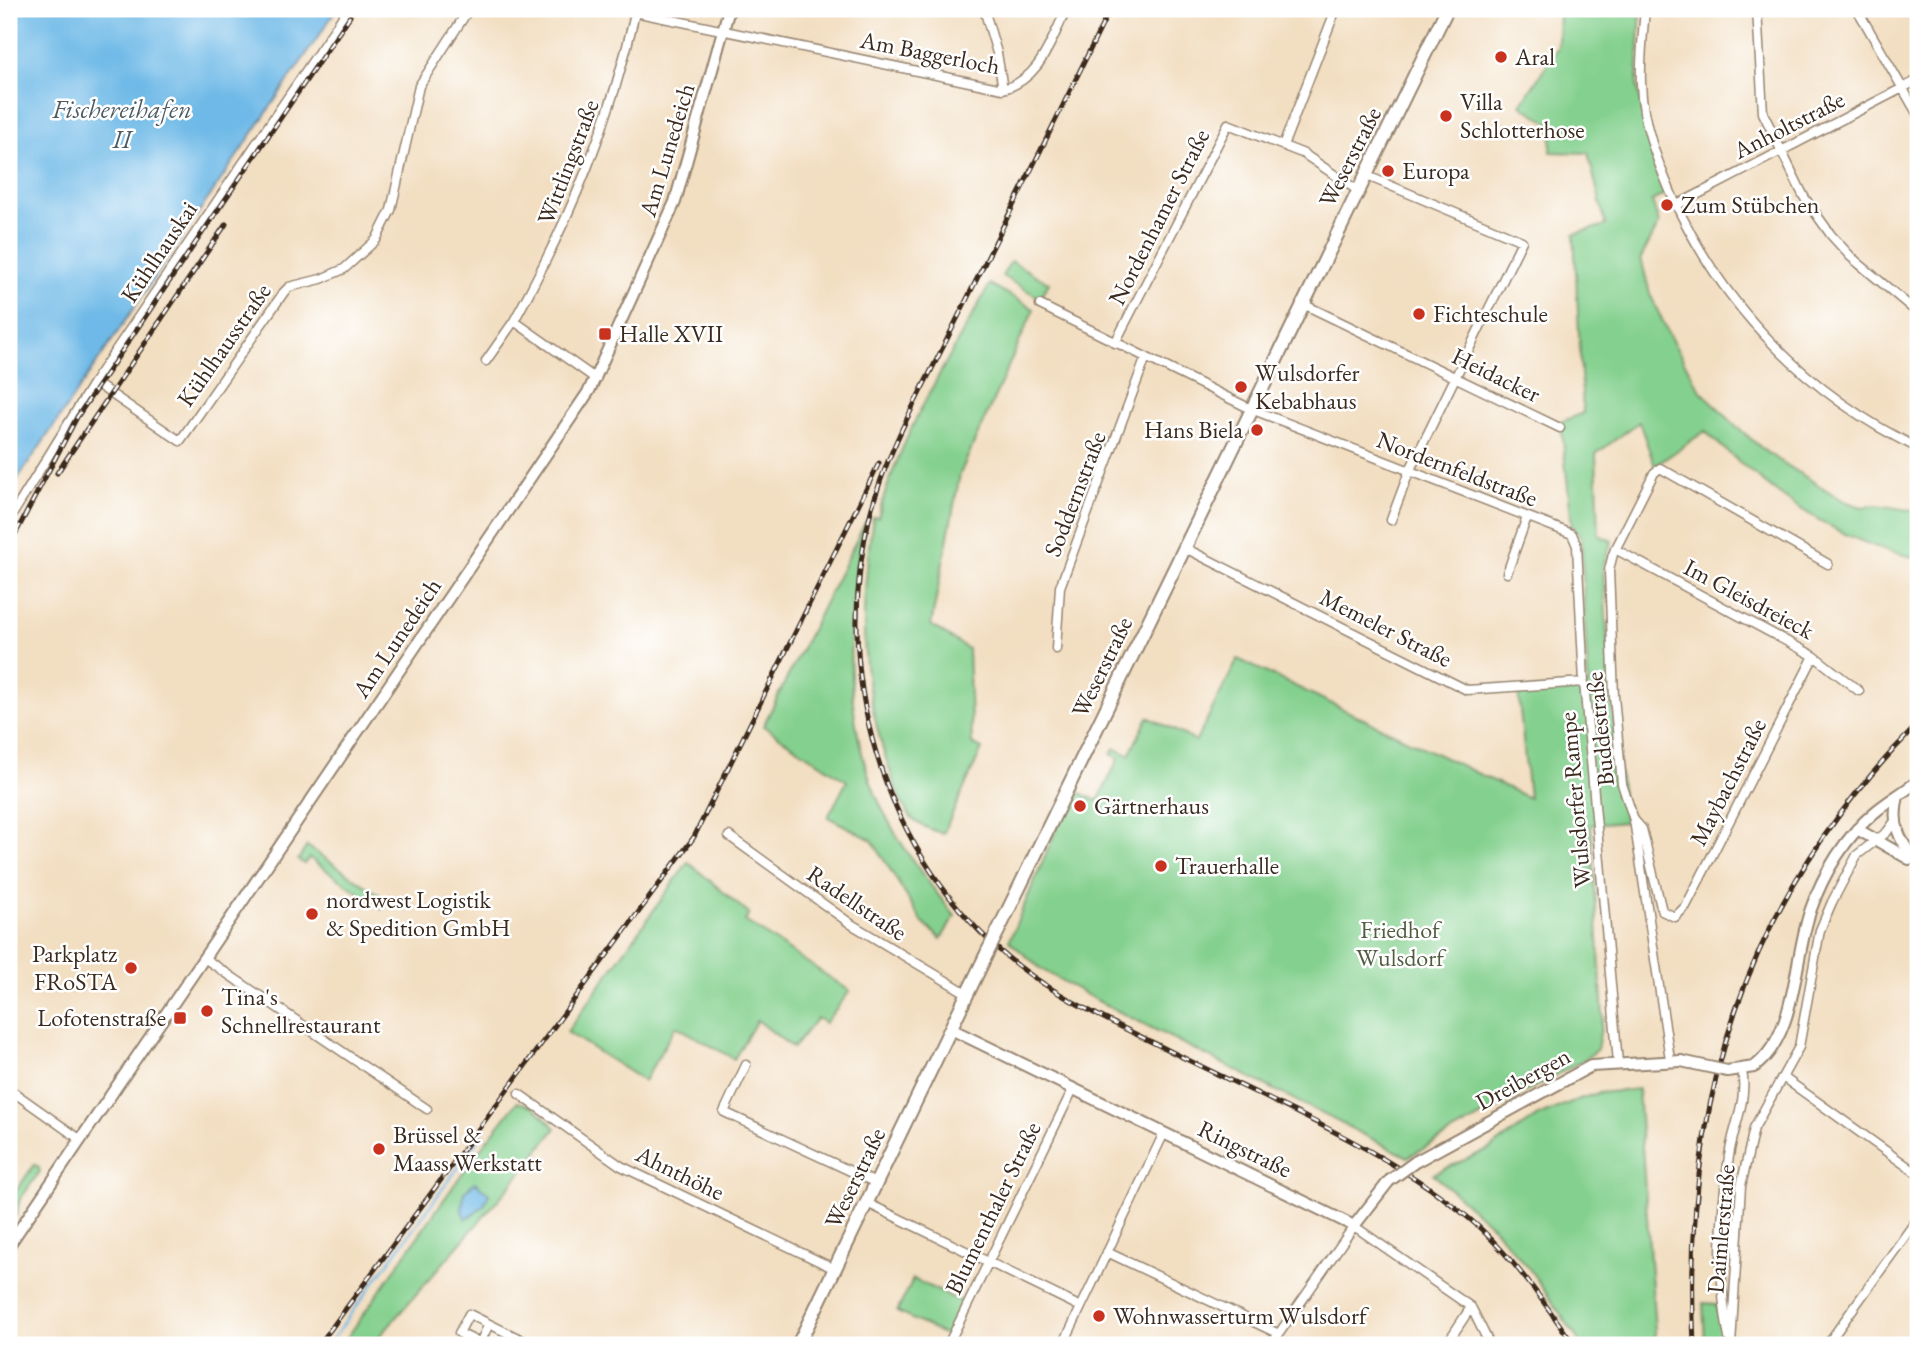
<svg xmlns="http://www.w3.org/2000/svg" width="1927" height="1354" viewBox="0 0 1927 1354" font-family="'EB Garamond',serif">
	<rect width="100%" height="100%" fill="#fff"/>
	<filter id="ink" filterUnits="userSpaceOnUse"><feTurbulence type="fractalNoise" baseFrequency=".0143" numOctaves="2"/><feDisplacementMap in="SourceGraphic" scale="14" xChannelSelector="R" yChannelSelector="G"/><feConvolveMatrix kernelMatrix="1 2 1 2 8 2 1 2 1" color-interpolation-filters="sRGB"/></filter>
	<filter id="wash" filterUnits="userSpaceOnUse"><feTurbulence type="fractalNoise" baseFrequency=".00686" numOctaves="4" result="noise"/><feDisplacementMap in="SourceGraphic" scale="28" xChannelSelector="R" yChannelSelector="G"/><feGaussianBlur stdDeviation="1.57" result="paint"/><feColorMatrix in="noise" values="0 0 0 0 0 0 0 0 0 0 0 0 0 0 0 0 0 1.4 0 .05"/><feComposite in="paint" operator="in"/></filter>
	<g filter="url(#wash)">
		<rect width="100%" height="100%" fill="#f2dec1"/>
		<path fill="#84d08e" stroke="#607d56" stroke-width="2" d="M1559 9H1641L1637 85 1653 160 1667 193 1652 201 1659 224 1641 258 1650 294 1670 337 1701 391 1735 425 1766 452 1844 501 1862 507 1877 505 1918 511V558C1835 543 1765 488 1705 431L1655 466 1639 422 1596 454 1599 535 1612 541 1603 566 1611 697 1625 822 1591 825 1603 1017 1597 1049 1587 1058 1408 1157 1096 1000 1041 969 1009 941 1073 790 1098 801 1119 758 1111 754 1114 748 1129 755 1148 717 1196 741 1238 659 1529 798 1518 691 1588 685 1581 536 1572 526 1561 422 1583 413 1574 234 1606 225 1588 153 1551 152 1552 125 1521 105 1558 47Z
			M1011 261 1049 283 1040 298 1002 276Z
			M990 284 1034 309 960 474 931 625 968 649 972 744 982 749 943 834C933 830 916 825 910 816 899 802 893 779 887 762 858 674 860 607 873 517H878C900 434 949 359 990 284Z
			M866 521C847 603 842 699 870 780 888 831 922 875 955 916L941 939 923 923 872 840 828 817 847 781 763 726Z
			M307 846 387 900 382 909 309 858 304 864 298 860Z
			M688 862 749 914 745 921 850 991 825 1023 817 1018 793 1048 757 1020 734 1059 676 1026 644 1081 567 1032Z
			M1638 1089 1656 1345H1582L1528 1267 1493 1227 1433 1174 1489 1149 1538 1116 1574 1101 1598 1093Z
			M517 1102 533 1106 556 1128 510 1186 372 1345H342L473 1158Z
			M34 1165 38 1166 40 1171 19 1201 17 1214 9 1226V1201Z
			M913 1279 962 1302 947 1336 897 1312Z
			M1703 1303 1717 1304 1724 1345H1705Z"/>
		<path fill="#6eb9e7" stroke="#547282" stroke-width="2" d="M9 9H337L9 492Z
			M475 1182 489 1194 484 1205 466 1219 462 1211 464 1192Z"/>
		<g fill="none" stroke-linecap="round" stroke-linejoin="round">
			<path stroke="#6eb9e7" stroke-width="2.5" d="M472 1148 482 1134
				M328 1345 463 1161"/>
		</g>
	</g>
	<g filter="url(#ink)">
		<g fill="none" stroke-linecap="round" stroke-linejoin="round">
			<g stroke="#968470" stroke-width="11">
				<path id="street" d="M620 9 1003 89C1041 79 1050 41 1067 9
					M984 9 997 53 1003 89
					M1645 9C1643 33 1640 59 1641 83 1642 124 1658 163 1674 200 1724 309 1810 396 1918 448
					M1757 9 1763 113 1804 197 1831 235 1851 257 1918 313
					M1857 9 1918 115
					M1283 146 1336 9
					M1365 175 1522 241 1409 472 1391 520
					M1677 205 1918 80
					M1301 303 1560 428
					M1040 305 1251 409 1572 534 1577 546 1584 682 1618 1063
					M1115 343 1228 124 1304 154 1357 190
					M486 361 514 321
					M596 379 514 321C570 219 611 122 636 9
					M94 382 180 441 284 292 289 287 321 279 344 269 376 240 391 210 419 86 469 9
					M9 520 94 382 348 9
					M1183 547 1467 690 1584 682
					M1615 549 1814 656 1859 691
					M1507 573 1527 517
					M1056 649 1060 587 1146 357
					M1634 820 1642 829 1662 911 1675 917 1686 906 1814 656
					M729 836 851 924 968 994
					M204 958 427 1109
					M1670 1059 1634 820 1622 784 1614 696 1609 570 1613 554 1654 473 1660 468 1828 564
					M746 1065 724 1112 876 1183
					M1784 1078 1918 1174
					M9 1089 81 1140
					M519 1094 621 1166 835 1269
					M867 1203 1081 1307
					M1107 1252 1279 1334
					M489 1324 480 1343 459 1333 469 1314 532 1345
					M1729 1338C1717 1276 1720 1218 1729 1156 1733 1127 1748 1100 1742 1071
					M948 1345 1073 1089
					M1063 1345 1164 1133
					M1271 1345 1354 1226 1471 1307 1490 1345
					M1446 1345 1471 1307
					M1731 1345 1741 1186 1754 1128 1799 1047 1820 930 1832 902 1857 855 1887 832 1895 821
					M1827 1345 1918 1218"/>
			</g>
			<g stroke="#968470" stroke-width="14">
				<path id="secondary" d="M1898 796C1891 824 1899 842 1918 862
					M1857 829 1909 859
					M951 1029 1354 1226 1389 1181
					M1727 1071 1754 1067C1798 1034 1793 958 1811 909 1823 874 1846 836 1875 812 1888 801 1904 792 1918 781
					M1415 1162 1591 1066 1681 1061
					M9 1245 589 391 675 202 729 9"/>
			</g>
			<g stroke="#968470" stroke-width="16">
				<path id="primary" d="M998 931 1447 9
					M798 1345 988 951"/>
			</g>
			<use href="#street" stroke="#fff" stroke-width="8"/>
			<use href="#secondary" stroke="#fff" stroke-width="10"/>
			<use href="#primary" stroke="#fff" stroke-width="12"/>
			<g stroke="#3b2a1e" stroke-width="5">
				<path id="rail" d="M1110 9C1059 114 1007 219 955 323 925 385 887 448 870 515 828 682 889 875 1032 976 1075 1006 1124 1028 1170 1051 1269 1101 1400 1154 1481 1229 1517 1263 1546 1305 1574 1345
					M57 473 226 224
					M9 546 77 417 350 16
					M9 568 10 567
					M319 1345 694 837 879 463
					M1694 1345C1682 1101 1744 899 1918 724"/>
			</g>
			<use href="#rail" stroke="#fff" stroke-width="2.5" stroke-dasharray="8" stroke-linecap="butt"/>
			<g stroke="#968470" stroke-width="14" stroke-linecap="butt">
				<path id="secondary-bridge" d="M1681 1061 1727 1071
					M1389 1181 1415 1162"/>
			</g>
			<g stroke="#968470" stroke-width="16" stroke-linecap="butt">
				<path id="primary-bridge" d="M988 951 998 931"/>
			</g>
			<use href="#secondary-bridge" stroke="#fff" stroke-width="10"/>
			<use href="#primary-bridge" stroke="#fff" stroke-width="12"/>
		</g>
	</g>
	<g fill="#c8321e" stroke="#fff" stroke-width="2.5">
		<circle cx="1501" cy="57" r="7"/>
		<circle cx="1446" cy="116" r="7"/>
		<circle cx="1388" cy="171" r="7"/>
		<circle cx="1667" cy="205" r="7"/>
		<circle cx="1419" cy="314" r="7"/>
		<rect x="598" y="327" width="14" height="14" rx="3.5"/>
		<circle cx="1241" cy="387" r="7"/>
		<circle cx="1257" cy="430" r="7"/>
		<circle cx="1080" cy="806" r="7"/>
		<circle cx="1161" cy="866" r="7"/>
		<circle cx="312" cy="914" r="7"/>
		<circle cx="131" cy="968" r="7"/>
		<circle cx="207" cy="1011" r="7"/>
		<rect x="173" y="1011" width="14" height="14" rx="3.5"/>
		<circle cx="379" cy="1149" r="7"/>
		<circle cx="1099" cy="1316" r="7"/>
	</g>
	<g text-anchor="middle" stroke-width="5" stroke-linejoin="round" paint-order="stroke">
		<g font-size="24" fill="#3b2a1e" stroke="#fff">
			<text transform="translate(930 53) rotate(11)" y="8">Am Baggerloch</text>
			<text transform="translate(1789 125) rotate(-27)" y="8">Anholtstraße</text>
			<text transform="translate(667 150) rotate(-73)" y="8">Am Lunedeich</text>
			<text transform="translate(1350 157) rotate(-63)" y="8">Weserstraße</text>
			<text transform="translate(568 162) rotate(-69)" y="8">Wittlingstraße</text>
			<text transform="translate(1159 217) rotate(-63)" y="8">Nordenhamer Straße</text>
			<text transform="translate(159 252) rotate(-56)" y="8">Kühlhauskai</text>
			<text transform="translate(224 345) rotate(-55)" y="8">Kühlhausstraße</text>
			<text transform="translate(1496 375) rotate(26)" y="8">Heidacker</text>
			<text transform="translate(1457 469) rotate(21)" y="8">Nordernfeldstraße</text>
			<text transform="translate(1075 494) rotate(-69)" y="8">Soddernstraße</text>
			<text transform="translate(1749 599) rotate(28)" y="8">Im Gleisdreieck</text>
			<text transform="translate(1386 628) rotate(27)" y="8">Memeler Straße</text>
			<text transform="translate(397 638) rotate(-56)" y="8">Am Lunedeich</text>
			<text transform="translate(1102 667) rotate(-64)" y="8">Weserstraße</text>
			<text transform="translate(1600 729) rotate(-96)" y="8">Buddestraße</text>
			<text transform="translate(1728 782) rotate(-63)" y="8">Maybachstraße</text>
			<text transform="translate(1575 800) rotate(-95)" y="8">Wulsdorfer Rampe</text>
			<text transform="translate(857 903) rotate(34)" y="8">Radellstraße</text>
			<text transform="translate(1523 1079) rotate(-29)" y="8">Dreibergen</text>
			<text transform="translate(1245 1149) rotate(26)" y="8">Ringstraße</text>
			<text transform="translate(680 1173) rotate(26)" y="8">Ahnthöhe</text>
			<text transform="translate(855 1178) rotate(-64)" y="8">Weserstraße</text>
			<text transform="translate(993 1208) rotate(-64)" y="8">Blumenthaler Straße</text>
			<text transform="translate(1721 1229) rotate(-85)" y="8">Daimlerstraße</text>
		</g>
		<g font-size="24" fill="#3b2a1e" stroke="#fff" text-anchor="start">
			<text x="1515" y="65">Aral</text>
			<text x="1460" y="110">Villa<tspan x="1460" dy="28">Schlotterhose</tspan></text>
			<text x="1402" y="179">Europa</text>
			<text x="1681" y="213">Zum Stübchen</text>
			<text x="1433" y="322">Fichteschule</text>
			<text x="619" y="342">Halle XVII</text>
			<text x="1255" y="381">Wulsdorfer<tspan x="1255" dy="28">Kebabhaus</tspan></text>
			<text x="1243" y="438" text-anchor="end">Hans Biela</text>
			<text x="1094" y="814">Gärtnerhaus</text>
			<text x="1175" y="874">Trauerhalle</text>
			<text x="326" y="908">nordwest Logistik<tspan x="326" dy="28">&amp; Spedition GmbH</tspan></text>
			<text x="117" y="962" text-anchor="end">Parkplatz<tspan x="117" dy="28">FRoSTA</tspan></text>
			<text x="221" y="1005">Tina's<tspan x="221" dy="28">Schnellrestaurant</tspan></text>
			<text x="166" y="1026" text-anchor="end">Lofotenstraße</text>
			<text x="393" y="1143">Brüssel &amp;<tspan x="393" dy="28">Maass Werkstatt</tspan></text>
			<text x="1113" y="1324">Wohnwasserturm Wulsdorf</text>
		</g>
		<g font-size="24" fill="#515c40" stroke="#fff">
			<text x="1400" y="938">Friedhof<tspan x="1400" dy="28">Wulsdorf</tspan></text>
		</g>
		<g font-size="26" font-style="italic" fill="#4d5c64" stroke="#fff">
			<text x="122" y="118">Fischereihafen<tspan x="122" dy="30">II</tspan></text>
		</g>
	</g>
	<rect width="1927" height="1354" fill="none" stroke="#fff" stroke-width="35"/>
</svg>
